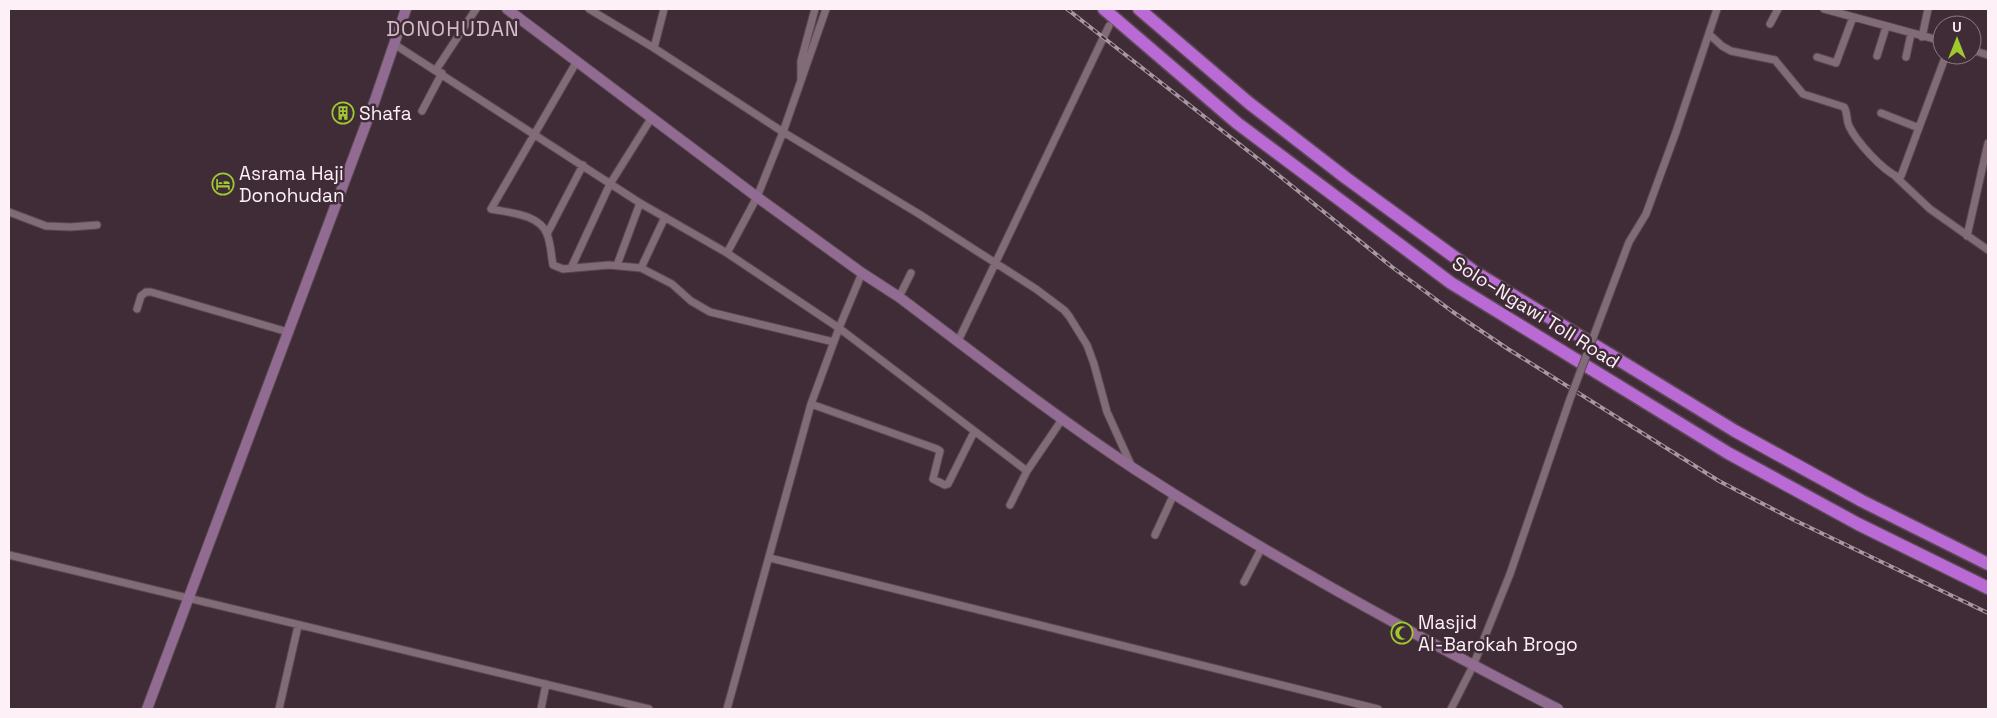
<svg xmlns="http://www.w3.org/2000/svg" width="1997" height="718" viewBox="0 0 1997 718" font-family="'Space Grotesk',sans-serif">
	<rect width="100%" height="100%" fill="#402c37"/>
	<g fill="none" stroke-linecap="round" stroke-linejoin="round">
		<g stroke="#5a4952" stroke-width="9">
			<path id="minor" d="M589 9 654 48 783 132 919 214 1036 289 1064 310 1069 316 1087 345 1094 364 1107 412 1132 467
				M1824 9 1942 41
				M1770 24 1778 9
				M1709 34 1722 46 1731 51 1775 60 1803 94 1844 107C1848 113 1846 120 1849 126 1856 141 1882 170 1898 177L1901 176 1946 55
				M1922 37 1928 9
				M394 44 640 203 727 253 839 328 1027 471
				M654 48 664 9
				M1972 50 1988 55
				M1877 56 1886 27
				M1817 57 1836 63 1853 17
				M1906 57 1911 34
				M577 61 491 209C510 213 539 214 547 234 551 244 551 255 553 265L563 269 609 265 641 268 672 284 691 301 710 312 834 342
				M436 70 476 9
				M801 78V61L815 9
				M422 111 442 73
				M1881 113 1919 128
				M1676 132 1717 9
				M1896 177 1930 209 1988 250
				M9 212 46 226 71 227 97 225
				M547 234 583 165
				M1967 236 1988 143
				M727 253 757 197 783 132 826 9
				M617 265 640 203
				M571 268 610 184 652 117
				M641 268 665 217
				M899 297 911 273
				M137 309 141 296 146 292H151L288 332
				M958 341 1109 26
				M811 404 937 449 940 451 933 479 945 485 948 484 974 432
				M1010 505 1027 471 1063 418
				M1155 535 1174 494
				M9 555 649 709
				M770 558 1378 709
				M1244 582 1261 549
				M279 709 298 626
				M541 709 546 684
				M727 709 811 404 839 328 862 273
				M1451 709 1473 666 1510 574"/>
		</g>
		<g stroke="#5a4952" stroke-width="12">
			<path id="secondary" d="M507 9 757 197 862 273 899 297C976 355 1053 415 1133 468 1270 557 1413 635 1558 709
				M147 709 375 100 406 9"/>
		</g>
		<g stroke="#5a4952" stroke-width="15">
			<path id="motorway" d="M1104 9 1237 123 1451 283 1728 453 1858 524 1988 588
				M1139 9 1249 103 1346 178 1475 272 1735 431 1862 501 1988 564"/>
		</g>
		<use href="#minor" stroke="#816b77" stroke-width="7"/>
		<use href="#secondary" stroke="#926b93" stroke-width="10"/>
		<use href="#motorway" stroke="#ba6ad5" stroke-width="12"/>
		<g stroke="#a797a0" stroke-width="4">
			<path id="rail" d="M1067 9 1266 165 1392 267 1453 312 1508 349 1719 481 1794 520 1988 613"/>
		</g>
		<use href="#rail" stroke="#402c37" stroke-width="2" stroke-dasharray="5.5" stroke-linecap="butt"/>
		<g stroke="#5a4952" stroke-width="9" stroke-linecap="butt">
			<path id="minor-bridge" d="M1510 574 1570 399 1629 242 1646 214 1676 132"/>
		</g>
		<use href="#minor-bridge" stroke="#816b77" stroke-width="7"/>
	</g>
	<defs>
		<g id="building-ring" transform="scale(1.125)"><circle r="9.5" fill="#402c37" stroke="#9eca2e" stroke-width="1.5"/><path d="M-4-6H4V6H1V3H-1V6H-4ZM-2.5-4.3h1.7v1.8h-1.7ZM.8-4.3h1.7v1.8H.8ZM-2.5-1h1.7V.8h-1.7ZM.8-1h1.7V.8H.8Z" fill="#9eca2e"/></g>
		<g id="hotel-ring" transform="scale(1.125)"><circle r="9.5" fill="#402c37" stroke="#9eca2e" stroke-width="1.5"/><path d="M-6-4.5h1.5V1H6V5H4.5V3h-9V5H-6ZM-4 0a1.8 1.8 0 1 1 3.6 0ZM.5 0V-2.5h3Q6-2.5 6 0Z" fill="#9eca2e"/></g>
		<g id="mosque-ring" transform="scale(1.125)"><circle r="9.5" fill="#402c37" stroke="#9eca2e" stroke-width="1.5"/><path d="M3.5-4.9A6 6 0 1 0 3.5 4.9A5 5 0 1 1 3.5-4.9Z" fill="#9eca2e"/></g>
	</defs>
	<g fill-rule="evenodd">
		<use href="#building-ring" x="343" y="113"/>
		<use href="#hotel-ring" x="223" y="184"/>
		<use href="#mosque-ring" x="1402" y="633"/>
	</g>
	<g text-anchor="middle" stroke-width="5" stroke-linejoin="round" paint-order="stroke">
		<g font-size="19" fill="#fdf0f7" stroke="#402c37" text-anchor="start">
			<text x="359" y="120">Shafa</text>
			<text x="239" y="180">Asrama Haji<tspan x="239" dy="22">Donohudan</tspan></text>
			<text x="1418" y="629">Masjid<tspan x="1418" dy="22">Al-Barokah Brogo</tspan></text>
		</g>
		<g font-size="19" fill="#fdf0f7" stroke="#402c37">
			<text transform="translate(1536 312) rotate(32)" y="7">Solo–Ngawi Toll Road</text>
		</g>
		<g font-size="21" letter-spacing="1" fill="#d4bbc8" stroke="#402c37">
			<text x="453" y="36">DONOHUDAN</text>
		</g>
	</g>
	<rect width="1997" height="718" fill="none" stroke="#fdf0f7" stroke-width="20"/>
	<g transform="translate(1957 40)"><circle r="24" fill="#402c37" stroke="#8c7a84"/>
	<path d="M0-4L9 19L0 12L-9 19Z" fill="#9eca2e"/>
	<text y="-8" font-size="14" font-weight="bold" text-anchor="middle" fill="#fdf0f7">U</text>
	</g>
</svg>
